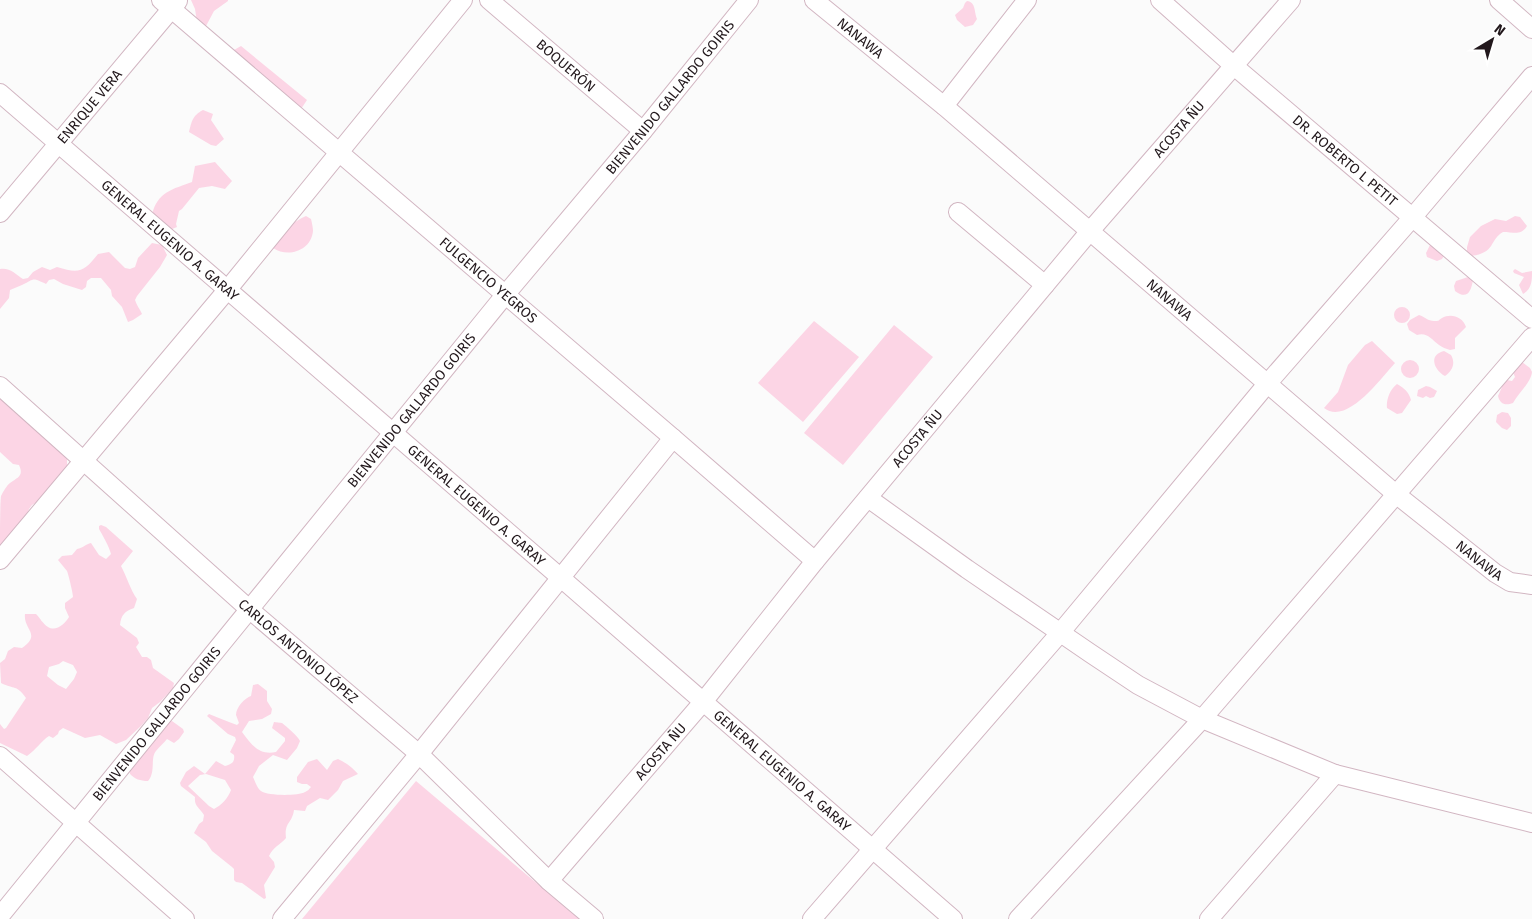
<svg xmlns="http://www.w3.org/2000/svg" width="1532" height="919" viewBox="0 0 1532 919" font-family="'Fira Sans',sans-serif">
	<rect width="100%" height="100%" fill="#fbfbfb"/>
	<path fill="#fcd5e5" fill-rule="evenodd" d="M191 0H228V1L214 11 206 26 198 29 195 9Z
		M967 1C976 2 974 12 977 19L973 25 965 27 957 20 955 15 963 8 965 3Z
		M241 46 307 100 301 109 234 56V50Z
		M203 110 213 114 211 120 224 139 216 146 211 145 189 132C192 121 192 116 203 110Z
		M215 162 232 181 225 189 212 186 199 188 182 209 179 211 176 224 177 227 172 229 152 215C157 192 173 189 192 182L195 166Z
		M306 216 311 219C312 223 313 228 313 231 311 251 288 258 273 248V240C283 230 293 222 306 216Z
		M1515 216 1520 217 1527 226C1521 236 1514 232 1503 232 1489 240 1496 253 1471 256L1467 252V247L1470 237 1481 226 1495 219 1506 221Z
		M152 243 162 245 167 255 160 267 137 296 135 300C137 306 140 309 142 314L133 320 128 322 122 307 112 296 111 290 101 278H91L87 281 86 287 82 290 63 284 54 279 49 280 46 284C31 277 35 279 22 285 18 287 14 288 10 290L9 298 0 309V269C9 267 16 274 23 279L28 278 33 272 42 267 50 270 57 267C79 274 84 272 98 254L109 252 125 268 130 269 135 267 138 258Z
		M1431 243 1445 254 1442 259 1437 261 1427 257 1426 253Z
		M1515 269 1522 273 1532 271C1532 280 1532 289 1523 294L1519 285 1524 277 1514 273 1513 271Z
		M1468 277 1473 280C1471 292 1467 300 1455 291L1454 286 1456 281Z
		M1394 315a8 8 0 1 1 16 0a8 8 0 1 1-16 0Z
		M1419 315C1425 317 1428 321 1434 321 1440 321 1437 321 1442 318 1451 313 1463 317 1466 327L1455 338V349L1450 350C1446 349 1442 347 1439 345 1431 339 1427 332 1417 335L1409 330 1407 324 1410 320Z
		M814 321 859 357 803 422 758 383Z
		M894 325 933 357 843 465 804 433Z
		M1372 341 1395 363C1381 378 1347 426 1324 408L1338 392 1348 365 1365 345Z
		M1444 351 1451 355C1456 364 1452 371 1445 376 1434 370 1428 355 1444 351Z
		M1401 369a9 9 0 1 1 18 0a9 9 0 1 1-18 0Z
		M1522 362 1530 368 1532 372C1531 383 1518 393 1513 403 1505 406 1500 404 1498 396L1502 387V382L1507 380 1512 381 1515 377 1513 372Z
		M1397 384C1404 388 1409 392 1411 400L1402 413 1397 414 1387 408C1386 400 1390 389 1397 384Z
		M1426 386 1430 387 1437 391 1434 397 1430 398 1426 396 1423 398 1417 396 1418 390Z
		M0 394 8 401 13 411 36 426 64 454 67 459V470L63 474 58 476 52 486 37 502 32 505 29 509 24 523 0 551C0 541 0 503 1 496 3 492 7 485 10 483 18 477 24 476 19 465L13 464 0 452Z
		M1502 412 1508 413 1511 418V426L1507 430 1502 428 1496 422 1497 415Z
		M101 525 106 527 133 551 121 566C127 577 130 589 137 599L134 608C125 611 121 615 120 625L137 638 139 643 136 647 142 657H147L151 660 153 668 174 683 173 688 160 702 152 708 148 718 141 726 126 740 116 744 100 735 85 738 63 728 59 731 58 734 53 738 49 736C41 741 36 750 27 756L0 743V724L4 729 6 728 26 698C16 684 15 690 1 683L0 663 5 659 8 651 14 647 22 648C42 634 23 630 25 614H36C40 618 43 624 48 627 56 632 65 624 69 617L65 608V603L73 597C73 593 68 573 67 571 64 567 61 564 58 560L62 556 72 555 77 549C83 548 86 544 91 543L99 555 106 559 111 554C109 546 103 536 99 529V526ZM63 661 73 665 77 672 74 679 66 689 58 685 47 676 49 667 59 664Z
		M258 684 267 691V701L272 709 271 714 262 719 249 721 242 732C251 744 259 756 276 752L285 741V738L272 728 274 722 282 723C287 727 298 736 300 741L297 748 287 760 273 755 259 766 253 777C255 781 257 788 261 791 268 796 298 796 305 792 308 791 309 789 311 787L307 784H302L297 782V777L308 762 317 759 327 770 333 761 338 759C345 762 353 768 358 774L343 781 338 790 328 800 320 798 307 806 305 811 294 810C292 824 284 822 286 838 280 845 273 847 269 856L274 862 275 867 264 885 266 898 264 899 242 883 236 882 234 880V869L232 867 212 851 206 842 194 833 199 824 203 821 204 815C199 807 194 806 195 797L181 786 180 783 186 772 194 766 205 774 216 761 225 766C232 764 235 762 234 755L230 752 236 740 235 737 228 734 207 716 209 714C218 718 227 721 237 725L239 723C238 720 237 718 236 715 236 707 245 698 251 696L253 685ZM206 774 225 780 231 790C228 798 222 805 214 809L209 806 188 786 200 775Z
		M172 721 183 729 184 732 179 739 174 743 167 739C164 743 159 747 156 751 150 758 156 772 148 781 140 781 135 779 130 774L129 768 169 722Z
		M416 781 579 919H302Z"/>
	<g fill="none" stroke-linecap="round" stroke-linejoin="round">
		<g stroke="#d2b6c2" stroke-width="20">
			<g id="minor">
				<path id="s1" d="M161 0 673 438 815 561"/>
				<path id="s2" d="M489 0 643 131"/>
				<path id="s3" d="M814 0 944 106 1397 495 1495 573 1510 582 1532 585"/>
				<path id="s4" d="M1160 0 1234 66 1532 319"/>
				<path d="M1499 0 1532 29"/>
				<path id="s5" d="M0 93 561 578 953 919"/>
				<path d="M944 106 1027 0"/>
				<path d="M958 212 1045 285"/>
				<path id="s6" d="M0 213 178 1"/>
				<path id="s7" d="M0 386 249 609 419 754 549 881 594 919"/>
				<path d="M868 498 967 569 1090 653 1138 685 1202 719 1335 774 1532 823"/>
				<path d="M0 560 228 289 463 0"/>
				<path d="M0 756 185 919"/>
				<path id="s8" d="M549 881 703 702 815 561 1090 231 1291 0"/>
				<path id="s9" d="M0 916 505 295 643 131 749 0"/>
				<path d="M282 919 419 754 673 438"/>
				<path d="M812 919 1060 633 1267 384 1412 218 1532 76"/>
				<path d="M1018 919 1202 719 1532 337"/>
				<path d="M1209 919 1335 774"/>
			</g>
		</g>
		<use href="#minor" stroke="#fff" stroke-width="18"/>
	</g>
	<g text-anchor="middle" stroke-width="4" stroke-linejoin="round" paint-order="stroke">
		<g font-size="14" fill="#22181c" stroke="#fff">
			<text dy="5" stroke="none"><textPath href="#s3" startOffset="60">NANAWA</textPath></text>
			<text dy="5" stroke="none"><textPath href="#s2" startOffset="101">BOQUERÓN</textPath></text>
			<text dy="5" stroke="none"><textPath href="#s9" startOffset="1058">BIENVENIDO GALLARDO GOIRIS</textPath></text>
			<text dy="5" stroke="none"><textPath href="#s6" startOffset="139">ENRIQUE VERA</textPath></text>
			<text dy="5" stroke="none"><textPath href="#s8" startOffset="981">ACOSTA ÑU</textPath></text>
			<text dy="5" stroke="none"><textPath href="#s4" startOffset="245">DR. ROBERTO L PETIT</textPath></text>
			<text dy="5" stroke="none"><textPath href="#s5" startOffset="225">GENERAL EUGENIO A. GARAY</textPath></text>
			<text dy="5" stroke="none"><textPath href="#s1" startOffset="431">FULGENCIO YEGROS</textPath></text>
			<text dy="5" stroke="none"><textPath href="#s3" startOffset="465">NANAWA</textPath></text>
			<text dy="5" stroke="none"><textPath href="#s9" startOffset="652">BIENVENIDO GALLARDO GOIRIS</textPath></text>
			<text dy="5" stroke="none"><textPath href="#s8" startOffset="576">ACOSTA ÑU</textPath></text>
			<text dy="5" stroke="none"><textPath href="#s5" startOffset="630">GENERAL EUGENIO A. GARAY</textPath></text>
			<text dy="5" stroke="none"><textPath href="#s3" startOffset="870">NANAWA</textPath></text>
			<text dy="5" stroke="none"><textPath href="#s7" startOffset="399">CARLOS ANTONIO LÓPEZ</textPath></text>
			<text dy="5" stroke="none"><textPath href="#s9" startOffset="248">BIENVENIDO GALLARDO GOIRIS</textPath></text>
			<text dy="5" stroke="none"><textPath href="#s8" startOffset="171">ACOSTA ÑU</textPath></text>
			<text dy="5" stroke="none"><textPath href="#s5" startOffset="1035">GENERAL EUGENIO A. GARAY</textPath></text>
		</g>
	</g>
	<g transform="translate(1492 40) rotate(38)" stroke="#ffffff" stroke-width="4" paint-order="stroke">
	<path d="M0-4L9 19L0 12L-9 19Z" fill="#22181c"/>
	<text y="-8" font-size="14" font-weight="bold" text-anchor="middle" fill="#22181c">N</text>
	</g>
</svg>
